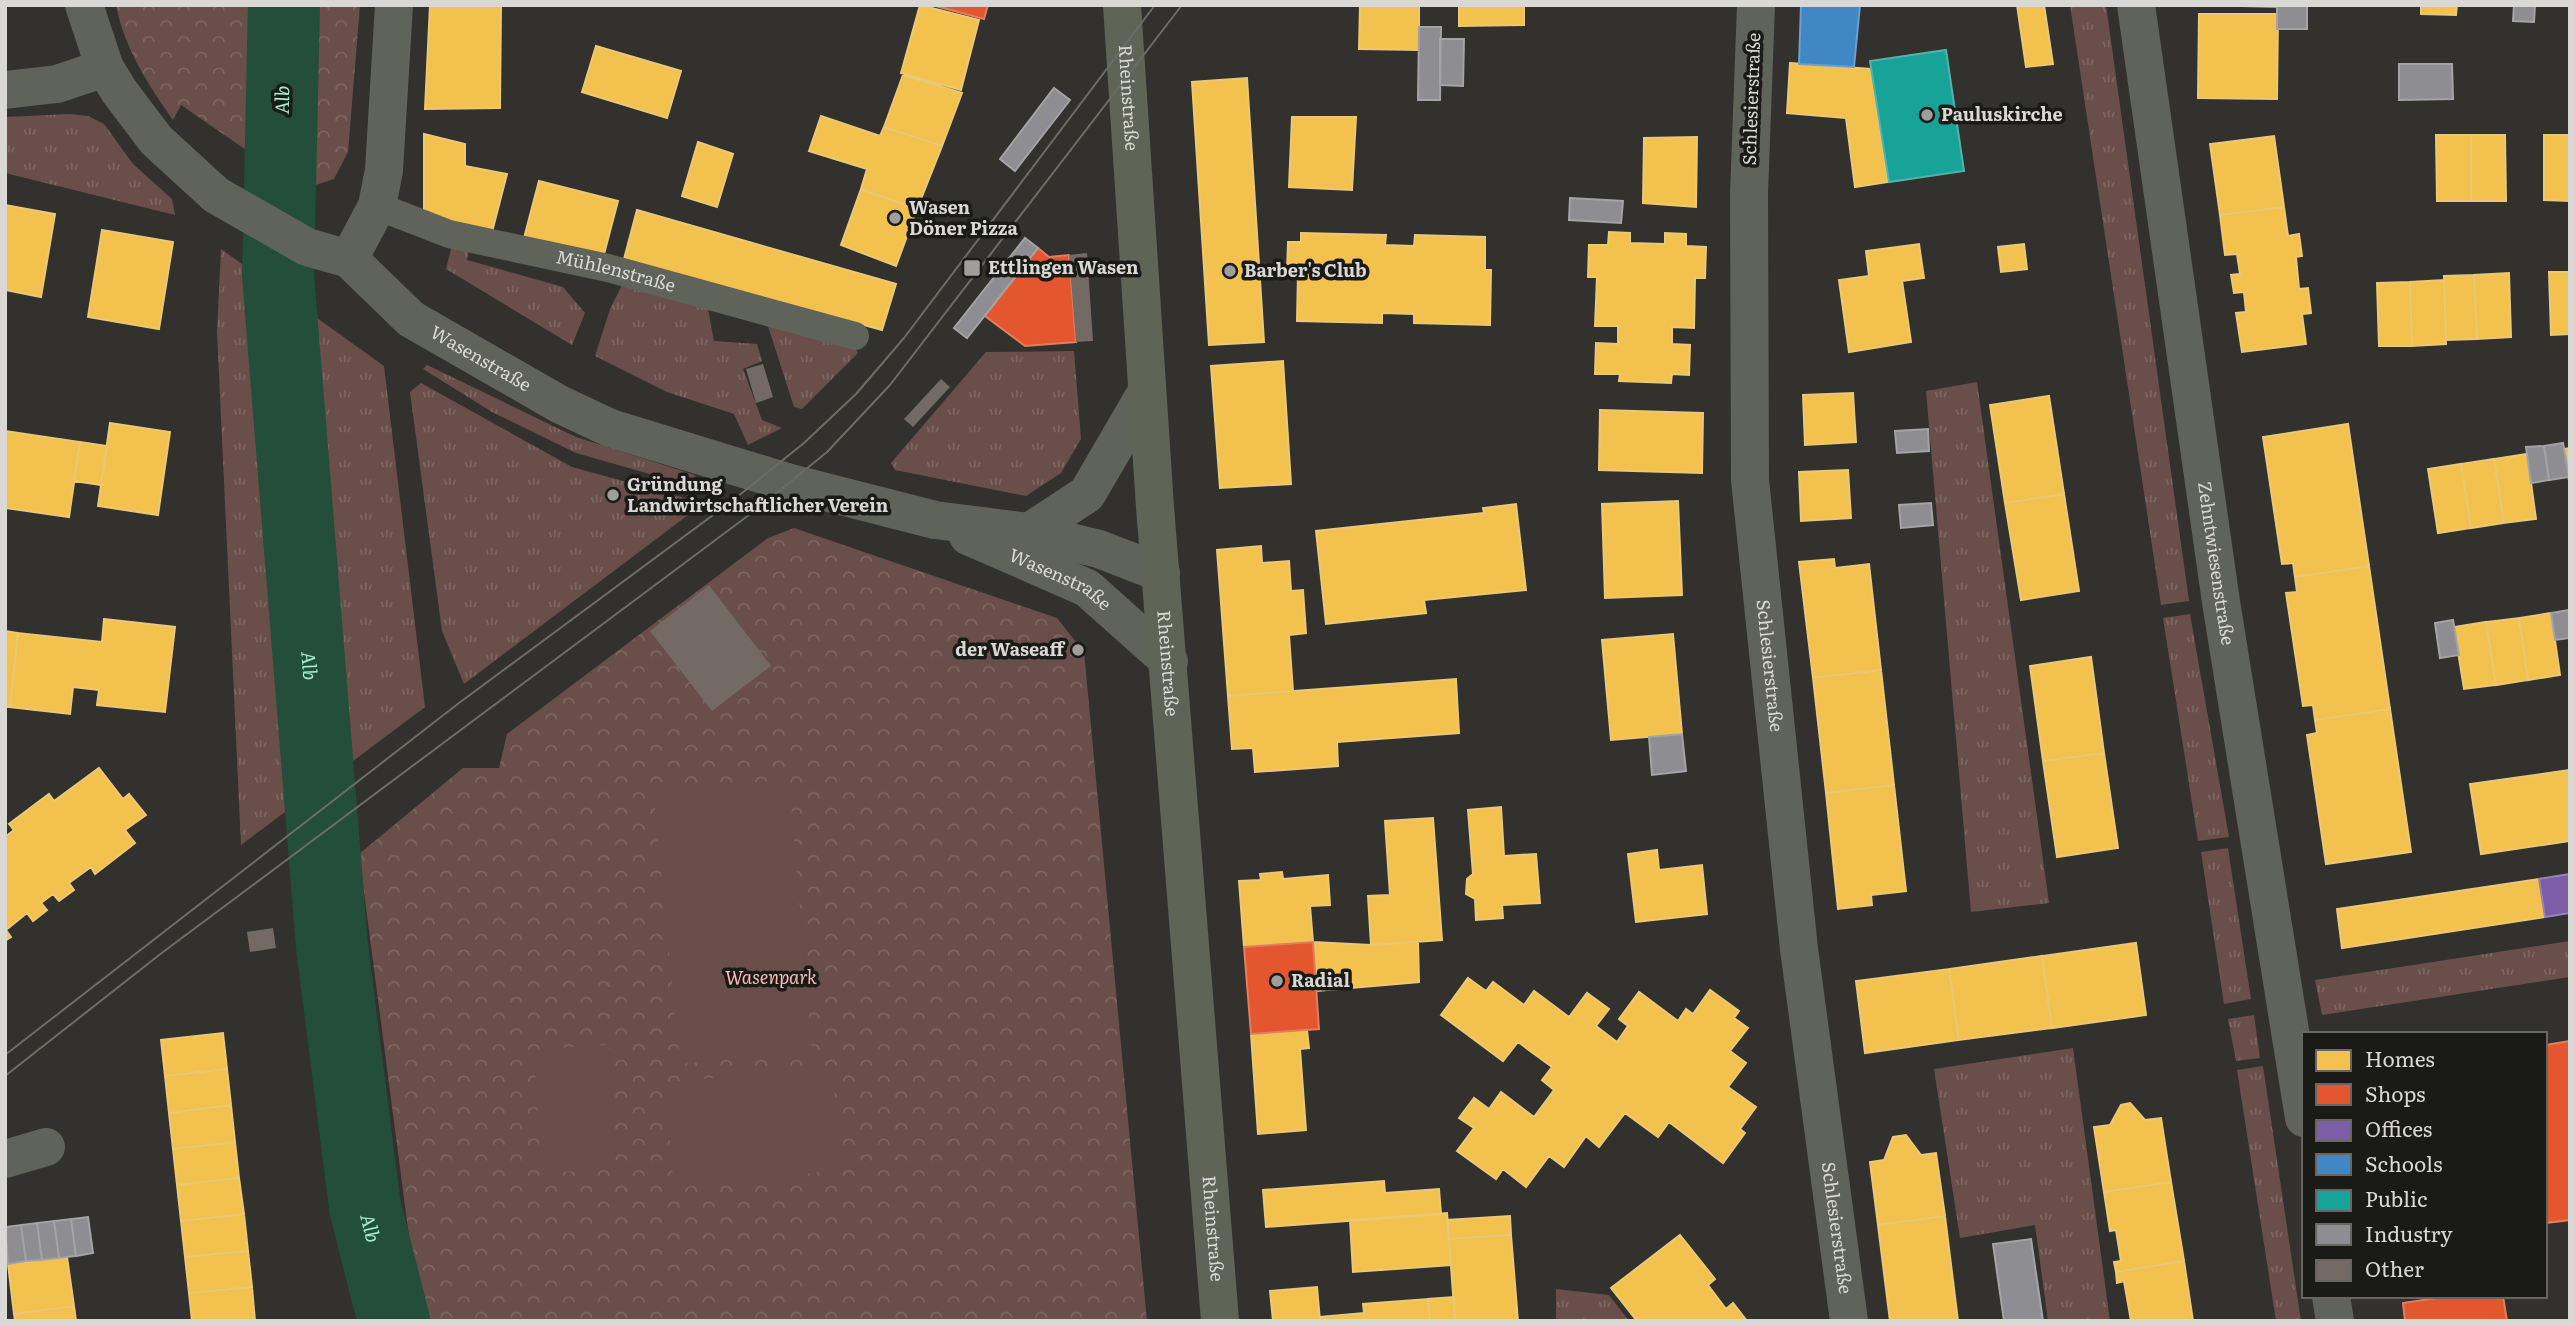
<svg xmlns="http://www.w3.org/2000/svg" width="2575" height="1326" viewBox="0 0 2575 1326" font-family="Literata,serif">
	<defs>
		<pattern id="grass-tufts" width="24" height="20" patternUnits="userSpaceOnUse" patternTransform="scale(1.75)"><rect width="24" height="20" fill="#694e4a"/><path d="M3 7l-1-3M5 7V3M7 7l1-3M15 17l-1-3M17 17v-4M19 17l1-3" fill="none" stroke="#7e6763"/></pattern>
		<pattern id="park-crowns" width="20" height="18" patternUnits="userSpaceOnUse" patternTransform="scale(1.75)"><rect width="20" height="18" fill="#694e4a"/><path d="M2 6a3 3 0 1 1 6 0M12 15a3 3 0 1 1 6 0" fill="none" stroke="#7e6763"/></pattern>
	</defs>
	<rect width="100%" height="100%" fill="#32312d"/>
	<path fill="url(#grass-tufts)" d="M2070 5H2106L2189 601 2161 605Z
		M70 114 88 116 104 124 133 164 172 199 175 215 5 173V117Z
		M452 245 469 249 467 260 563 287 585 313 572 345 446 269Z
		M221 249 384 366 425 707 241 845 217 332Z
		M624 281 707 304 714 341 757 344 762 361 743 369 762 420 782 428 748 445 734 414 667 392 595 356 610 309Z
		M768 326 853 345 858 353 802 409 794 407Z
		M1074 351 1081 439 1061 473 1026 496 895 470 891 463 986 352Z
		M427 365 576 437 695 475 692 486 576 453 492 412 423 369Z
		M1977 382 2049 903 1971 912 1926 391Z
		M421 383 572 467 699 502 696 509 464 684 442 631 410 392Z
		M2190 614 2229 837 2198 841 2163 618Z
		M2228 848 2251 999 2224 1004 2201 852Z
		M2570 941V977L2322 1015 2315 980Z
		M2254 1015 2260 1058 2236 1061 2228 1019Z
		M2073 1048 2110 1321H2048L2035 1225 1960 1238 1934 1069Z
		M2263 1066 2301 1321H2276L2237 1070Z
		M1556 1289 1609 1295 1629 1321H1556Z"/>
	<path fill="url(#park-crowns)" d="M116 5H360L348 152 334 179 303 189 181 105 173 120C148 84 125 50 116 5Z
		M794 528 1057 618 1084 652 1147 1321H420L359 854 463 768H499L507 734 768 538Z"/>
	<path fill="#694e4a" d="M789 780 812 1051 680 1064 653 790Z
		M609 1045 616 1169 541 1173 534 1049Z
		M832 1065 841 1170 674 1187 665 1083Z"/>
	<path fill="#f2c14e" stroke="#ebc876" stroke-width="2" d="M430 5H501L500 108 425 109Z
		M920 5 979 20 961 90 901 73Z
		M1360 5H1419V50L1359 49Z
		M1459 5H1524V25L1459 26Z
		M2017 5H2044L2053 64 2026 67Z
		M2421 5H2457L2456 15 2421 14Z
		M2199 14H2278L2277 99 2198 98Z
		M596 46 681 71 667 118 582 92Z
		M1790 63 1871 69 1888 182 1855 187 1846 118 1787 113Z
		M903 75 962 93 942 146 884 127Z
		M1247 78 1264 342 1209 345 1192 82Z
		M821 116 880 136 884 127 942 146 917 209 861 189 867 169 809 151Z
		M1292 117H1356L1352 190 1289 187Z
		M424 134 465 144V166L507 174 492 232 424 214Z
		M2436 135H2471V201H2437Z
		M2471 135H2505L2506 201H2471Z
		M2544 135H2570V201L2544 200Z
		M2274 136 2284 207 2220 215 2210 144Z
		M1697 137 1696 207 1643 203 1644 138Z
		M698 142 733 154 717 207 682 196Z
		M539 181 618 201 603 258 524 238Z
		M861 189 917 209 896 266 841 245Z
		M5 205 55 214 41 297 5 290Z
		M2284 207 2288 236 2299 234 2302 256 2296 257 2299 289 2308 288 2311 313 2302 314 2306 344 2242 352 2236 313 2246 312 2244 292 2234 293 2231 275 2240 274 2237 254 2225 255 2220 215Z
		M637 210 896 284 882 330 624 259Z
		M102 230 173 242 159 329 88 317Z
		M1609 232 1630 233V243L1665 244V233L1686 234V246L1706 247 1705 278H1695L1694 328 1672 327V344L1690 345 1689 375 1672 374 1671 383 1619 381 1620 374H1595L1596 343 1618 344V326H1595L1597 277H1588L1589 245H1608Z
		M1301 233 1386 235 1385 245 1414 246 1415 235 1485 237V270H1491L1490 325 1414 323V314L1382 313V323L1297 321 1298 273H1287L1288 242H1301Z
		M1919 244 1924 278 1902 281 1911 342 1849 352 1839 280 1869 276 1866 251Z
		M2024 244 2027 269 2001 272 1998 247Z
		M2549 272H2570V334L2551 335Z
		M2509 273 2511 337 2477 339 2474 275Z
		M2474 275 2477 339 2446 340 2444 276Z
		M2444 280 2446 344 2412 346 2410 282Z
		M2410 282 2412 346H2379L2377 283Z
		M1283 361 1291 484 1220 488 1211 366Z
		M1853 393 1856 442 1805 445 1803 395Z
		M2049 396 2064 494 2005 503 1990 405Z
		M1600 410 1703 413 1702 473 1599 470Z
		M110 423 170 432 158 515 98 506Z
		M2348 424 2369 566 2295 577 2293 563 2282 564 2263 437Z
		M5 431 80 442 69 517 5 508Z
		M80 442 107 446 101 485 74 481Z
		M2570 448V487L2564 449Z
		M2527 454 2536 519 2504 523 2494 459Z
		M2494 459 2504 523 2471 528 2461 464Z
		M2461 464 2471 528 2438 533 2428 469Z
		M1848 470 1851 518 1801 521 1799 472Z
		M2064 494 2079 591 2021 600 2005 503Z
		M1678 501 1682 595 1605 598 1602 504Z
		M1516 504 1526 590 1424 600 1426 613 1326 624 1316 531 1484 513 1483 508Z
		M1261 546 1262 563 1289 561 1291 591 1303 590 1306 633 1289 635 1293 691 1228 696 1217 550Z
		M1834 559 1835 568 1869 564 1881 670 1813 678 1799 562Z
		M2369 566 2390 709 2315 720 2313 705 2303 706 2286 593 2297 592 2295 577Z
		M2551 613 2560 675 2528 680 2519 618Z
		M2519 618 2528 680 2496 685 2486 622Z
		M104 619 175 627 165 712 97 705 99 690 73 687 70 714 10 707 18 633 102 642Z
		M2486 622 2496 685 2464 689 2454 627Z
		M5 631 18 633 10 707H5Z
		M1673 634 1682 734 1611 740 1602 640Z
		M2091 657 2104 753 2043 761 2030 666Z
		M1881 670 1894 785 1826 793 1813 678Z
		M1456 679 1459 733 1337 742 1338 766 1255 772 1253 748 1232 749 1228 696Z
		M2390 709 2411 852 2326 864 2307 735 2317 733 2315 720Z
		M2104 753 2118 848 2057 857 2043 761Z
		M99 768 123 799 129 794 146 815 125 830 135 843 95 874 91 867 69 883 74 890 59 901 53 894 41 903 47 910 33 921 27 913 6 930 11 937 5 941V837L14 830 9 824 49 794 54 801Z
		M2570 770V841L2481 854 2470 784Z
		M1894 785 1906 891 1871 895 1872 905 1838 909 1826 793Z
		M1501 807 1504 856 1536 854 1540 903 1502 905 1503 918 1476 920 1475 899 1466 894 1467 879 1473 874 1468 810Z
		M1433 818 1442 940 1371 945 1368 896 1390 895 1385 821Z
		M1657 850 1659 870 1702 865 1707 914 1636 922 1628 854Z
		M1282 872 1283 879 1328 875 1330 905 1310 906 1313 942 1244 947 1239 881 1261 880 1260 874Z
		M2540 879 2545 917 2342 948 2337 909Z
		M1313 942 1371 945 1418 942 1419 982 1317 991Z
		M2136 943 2146 1015 2052 1028 2042 956Z
		M2042 956 2052 1028 1959 1040 1949 969Z
		M1949 969 1959 1040 1865 1053 1856 981Z
		M1468 978 1486 991 1493 982 1524 1005 1534 991 1569 1017 1587 993 1609 1009 1596 1026 1617 1042 1628 1026 1619 1019 1639 992 1678 1021 1686 1009 1693 1014 1710 990 1739 1011 1734 1018 1748 1028 1730 1051 1746 1063 1728 1087 1756 1107 1740 1129 1745 1133 1723 1163 1669 1122 1658 1137 1625 1113 1599 1147 1586 1136 1564 1167 1549 1156 1526 1187 1503 1169 1496 1179 1457 1151 1474 1128 1459 1118 1474 1098 1489 1109 1501 1092 1534 1117 1554 1090 1542 1080 1552 1067 1518 1042 1503 1061 1441 1015Z
		M1307 1030 1309 1048 1300 1049 1306 1130 1258 1134 1251 1034Z
		M223 1033 227 1069 165 1076 161 1040Z
		M227 1069 231 1105 169 1113 165 1076Z
		M2130 1103 2145 1120 2161 1118 2171 1182 2104 1192 2094 1127 2110 1125 2121 1105Z
		M231 1105 235 1142 173 1149 169 1113Z
		M1906 1135 1921 1155 1936 1153 1945 1216 1878 1225 1870 1162 1884 1160 1893 1137Z
		M235 1142 239 1178 177 1185 173 1149Z
		M239 1178 244 1214 181 1221 177 1185Z
		M1384 1181 1385 1193 1439 1189 1441 1214 1266 1227 1263 1190Z
		M2171 1182 2184 1261 2116 1272 2114 1262 2121 1261 2116 1230 2110 1231 2104 1192Z
		M1447 1213 1451 1265 1353 1272 1350 1220Z
		M244 1214 248 1251 185 1257 181 1221Z
		M1510 1216 1511 1235 1449 1239 1447 1220Z
		M1945 1216 1958 1321H1890L1878 1225Z
		M1511 1235 1518 1321H1455L1449 1239Z
		M1680 1235 1715 1279 1708 1285 1726 1309 1733 1303 1747 1321H1637L1611 1288Z
		M248 1251 252 1287 189 1293 185 1257Z
		M67 1257 74 1306 14 1314 8 1264Z
		M2184 1261 2193 1321H2131L2124 1281 2117 1283 2116 1272Z
		M252 1287 255 1321H192L189 1293Z
		M1317 1287 1320 1321H1273L1270 1291Z
		M1454 1297 1455 1321H1430L1428 1299Z
		M1428 1299 1430 1321H1365L1363 1304Z
		M74 1306 76 1321H15L14 1314Z
		M1364 1313 1365 1321H1320V1317Z"/>
	<path fill="#e4572e" stroke="#e17e60" stroke-width="2" d="M932 5H988L984 19Z
		M1038 248 1049 257 1069 255 1076 342 1025 346 985 316Z
		M1313 942 1319 1029 1251 1034 1244 947Z
		M2570 1041V1220L2545 1223V1045Z
		M2449 1296H2503L2507 1321H2405L2403 1303Z"/>
	<path fill="#7b5ea7" stroke="#9883b5" stroke-width="2" d="M2570 874V913L2545 917 2539 879Z"/>
	<path fill="#3f88c5" stroke="#6ea0ca" stroke-width="2" d="M1801 5H1860L1854 67 1799 64Z"/>
	<path fill="#17a398" stroke="#52b3aa" stroke-width="2" d="M1946 50 1964 171 1889 182 1870 61Z"/>
	<path fill="#8d8d92" stroke="#a4a4a6" stroke-width="2" d="M2242 5H2277V7L2242 6Z
		M2277 5H2307V29H2277Z
		M2514 5H2535L2534 22 2513 21Z
		M1419 27H1441L1440 100H1418Z
		M1440 39H1464L1463 86 1440 85Z
		M2399 64H2452L2453 99 2399 100Z
		M1054 88 1070 100 1015 171 1000 159Z
		M1570 198 1623 201 1621 223 1569 220Z
		M1025 238 1038 248 967 338 954 328Z
		M1928 429 1929 451 1897 453 1895 431Z
		M2563 443 2569 477 2549 480 2544 446Z
		M2544 446 2549 480 2531 483 2526 447Z
		M1931 503 1933 525 1901 528 1899 505Z
		M2569 610 2570 638 2555 640 2551 613Z
		M2453 620 2459 655 2440 658 2435 623Z
		M1682 734 1686 771 1652 775 1649 737Z
		M88 1217 93 1253 76 1256 71 1219Z
		M71 1219 76 1256 59 1258 54 1221Z
		M54 1221 59 1258 42 1260 37 1223Z
		M37 1223 42 1260 26 1261 21 1225Z
		M21 1225 26 1261 8 1264 5 1227Z
		M2031 1239 2043 1321H2004L1993 1244Z"/>
	<g fill="none" stroke-linecap="round" stroke-linejoin="round">
		<path stroke="#234e39" stroke-width="72" id="s1" d="M284 5 278 275 332 946 365 1207 394 1321"/>
	</g>
	<path fill="#736b63" d="M1087 253 1093 341 1076 342 1069 255Z
		M763 364 773 397 756 403 746 369Z
		M941 379 950 387 913 427 904 419Z
		M709 585 771 666 712 711 650 631Z
		M273 928 276 948 250 952 247 932Z"/>
	<g fill="none" stroke-linecap="round" stroke-linejoin="round">
		<path stroke="#606359" stroke-width="28" id="s2" d="M377 206 449 234 608 268 855 336"/>
		<g stroke="#606359" stroke-width="38">
			<path id="s3" d="M1756 5 1749 194 1750 480 1799 949 1849 1321"/>
			<path id="s4" d="M2136 5 2221 602 2304 1118"/>
			<path d="M5 90 57 84 105 68"/>
			<path d="M349 259 377 206 384 170 394 5"/>
			<path d="M5 1159 46 1147"/>
			<path d="M2331 1296 2335 1321"/>
		</g>
		<g stroke="#606359" stroke-width="38">
			<path id="s5" d="M84 5 105 68 119 91 156 140 216 195 307 247 349 259 411 319 559 404 610 428 790 483 935 520 1029 532 1099 549 1161 573"/>
			<path d="M1029 532 1087 494 1147 391"/>
			<path id="s6" d="M968 536 1087 588 1169 661"/>
		</g>
		<path stroke="#5f6457" stroke-width="38" id="s7" d="M1122 5 1155 507 1220 1321"/>
		<path stroke="#6b6d66" stroke-width="2" d="M5 1055 459 703 732 501 804 443 856 394 904 338 1155 5
			M5 1076 163 952 757 509 827 452 890 385 1182 5"/>
	</g>
	<g fill="#9f9e9a" stroke="#1a1a17" stroke-width="2.5">
		<circle cx="1927" cy="115" r="7"/>
		<circle cx="895" cy="218" r="7"/>
		<rect x="963" y="259" width="18" height="18" rx="3.5"/>
		<circle cx="1230" cy="271" r="7"/>
		<circle cx="613" cy="495" r="7"/>
		<circle cx="1078" cy="650" r="7"/>
		<circle cx="1277" cy="981" r="7"/>
	</g>
	<g text-anchor="middle" stroke-width="7" stroke-linejoin="round" paint-order="stroke">
		<g font-size="18" fill="#dad8d5" stroke="#1a1a17">
			<text dy="6" stroke="none"><textPath href="#s7" startOffset="93">Rheinstraße</textPath></text>
			<text transform="translate(1752 99) rotate(-88)" y="6">Schlesierstraße</text>
			<text dy="6" stroke="none"><textPath href="#s2" startOffset="248">Mühlenstraße</textPath></text>
			<text dy="6" stroke="none"><textPath href="#s5" startOffset="551">Wasenstraße</textPath></text>
			<text dy="6" stroke="none"><textPath href="#s4" startOffset="564">Zehntwiesenstraße</textPath></text>
			<text dy="6" stroke="none"><textPath href="#s6" startOffset="102">Wasenstraße</textPath></text>
			<text dy="6" stroke="none"><textPath href="#s7" startOffset="660">Rheinstraße</textPath></text>
			<text dy="6" stroke="none"><textPath href="#s3" startOffset="662">Schlesierstraße</textPath></text>
			<text dy="6" stroke="none"><textPath href="#s7" startOffset="1227">Rheinstraße</textPath></text>
			<text dy="6" stroke="none"><textPath href="#s3" startOffset="1228">Schlesierstraße</textPath></text>
		</g>
		<g font-size="18" font-weight="bold" fill="#dad8d5" stroke="#1a1a17" text-anchor="start">
			<text x="1941" y="121">Pauluskirche</text>
			<text x="909" y="214">Wasen<tspan x="909" dy="21">Döner Pizza</tspan></text>
			<text x="988" y="274">Ettlingen Wasen</text>
			<text x="1244" y="277">Barber's Club</text>
			<text x="627" y="491">Gründung<tspan x="627" dy="21">Landwirtschaftlicher Verein</tspan></text>
			<text x="1064" y="656" text-anchor="end">der Waseaff</text>
			<text x="1291" y="987">Radial</text>
		</g>
		<g font-size="18" font-style="italic" fill="#fdbbb6" stroke="#1a1a17">
			<text x="771" y="984">Wasenpark</text>
		</g>
		<g font-size="19" font-style="italic" fill="#a2f0c6" stroke="#1a1a17">
			<text transform="translate(282 100) rotate(-89)" y="7">Alb</text>
			<text dy="7" stroke="none"><textPath href="#s1" startOffset="662">Alb</textPath></text>
			<text dy="7" stroke="none"><textPath href="#s1" startOffset="1228">Alb</textPath></text>
		</g>
	</g>
	<rect width="2575" height="1326" fill="none" stroke="#dad8d5" stroke-width="14"/>
	<rect x="2302" y="1032" width="245" height="266" fill="#1a1a17" stroke="#676663" stroke-width="2"/>
	<rect x="2316" y="1050" width="35" height="21" fill="#f2c14e" stroke="#676663" stroke-width="2"/>
	<text x="2365" y="1067" font-size="21" fill="#dad8d5">Homes</text>
	<rect x="2316" y="1084" width="35" height="21" fill="#e4572e" stroke="#676663" stroke-width="2"/>
	<text x="2365" y="1102" font-size="21" fill="#dad8d5">Shops</text>
	<rect x="2316" y="1120" width="35" height="21" fill="#7b5ea7" stroke="#676663" stroke-width="2"/>
	<text x="2365" y="1137" font-size="21" fill="#dad8d5">Offices</text>
	<rect x="2316" y="1154" width="35" height="21" fill="#3f88c5" stroke="#676663" stroke-width="2"/>
	<text x="2365" y="1172" font-size="21" fill="#dad8d5">Schools</text>
	<rect x="2316" y="1190" width="35" height="21" fill="#17a398" stroke="#676663" stroke-width="2"/>
	<text x="2365" y="1207" font-size="21" fill="#dad8d5">Public</text>
	<rect x="2316" y="1224" width="35" height="21" fill="#8d8d92" stroke="#676663" stroke-width="2"/>
	<text x="2365" y="1242" font-size="21" fill="#dad8d5">Industry</text>
	<rect x="2316" y="1260" width="35" height="21" fill="#736b63" stroke="#676663" stroke-width="2"/>
	<text x="2365" y="1277" font-size="21" fill="#dad8d5">Other</text>
</svg>
